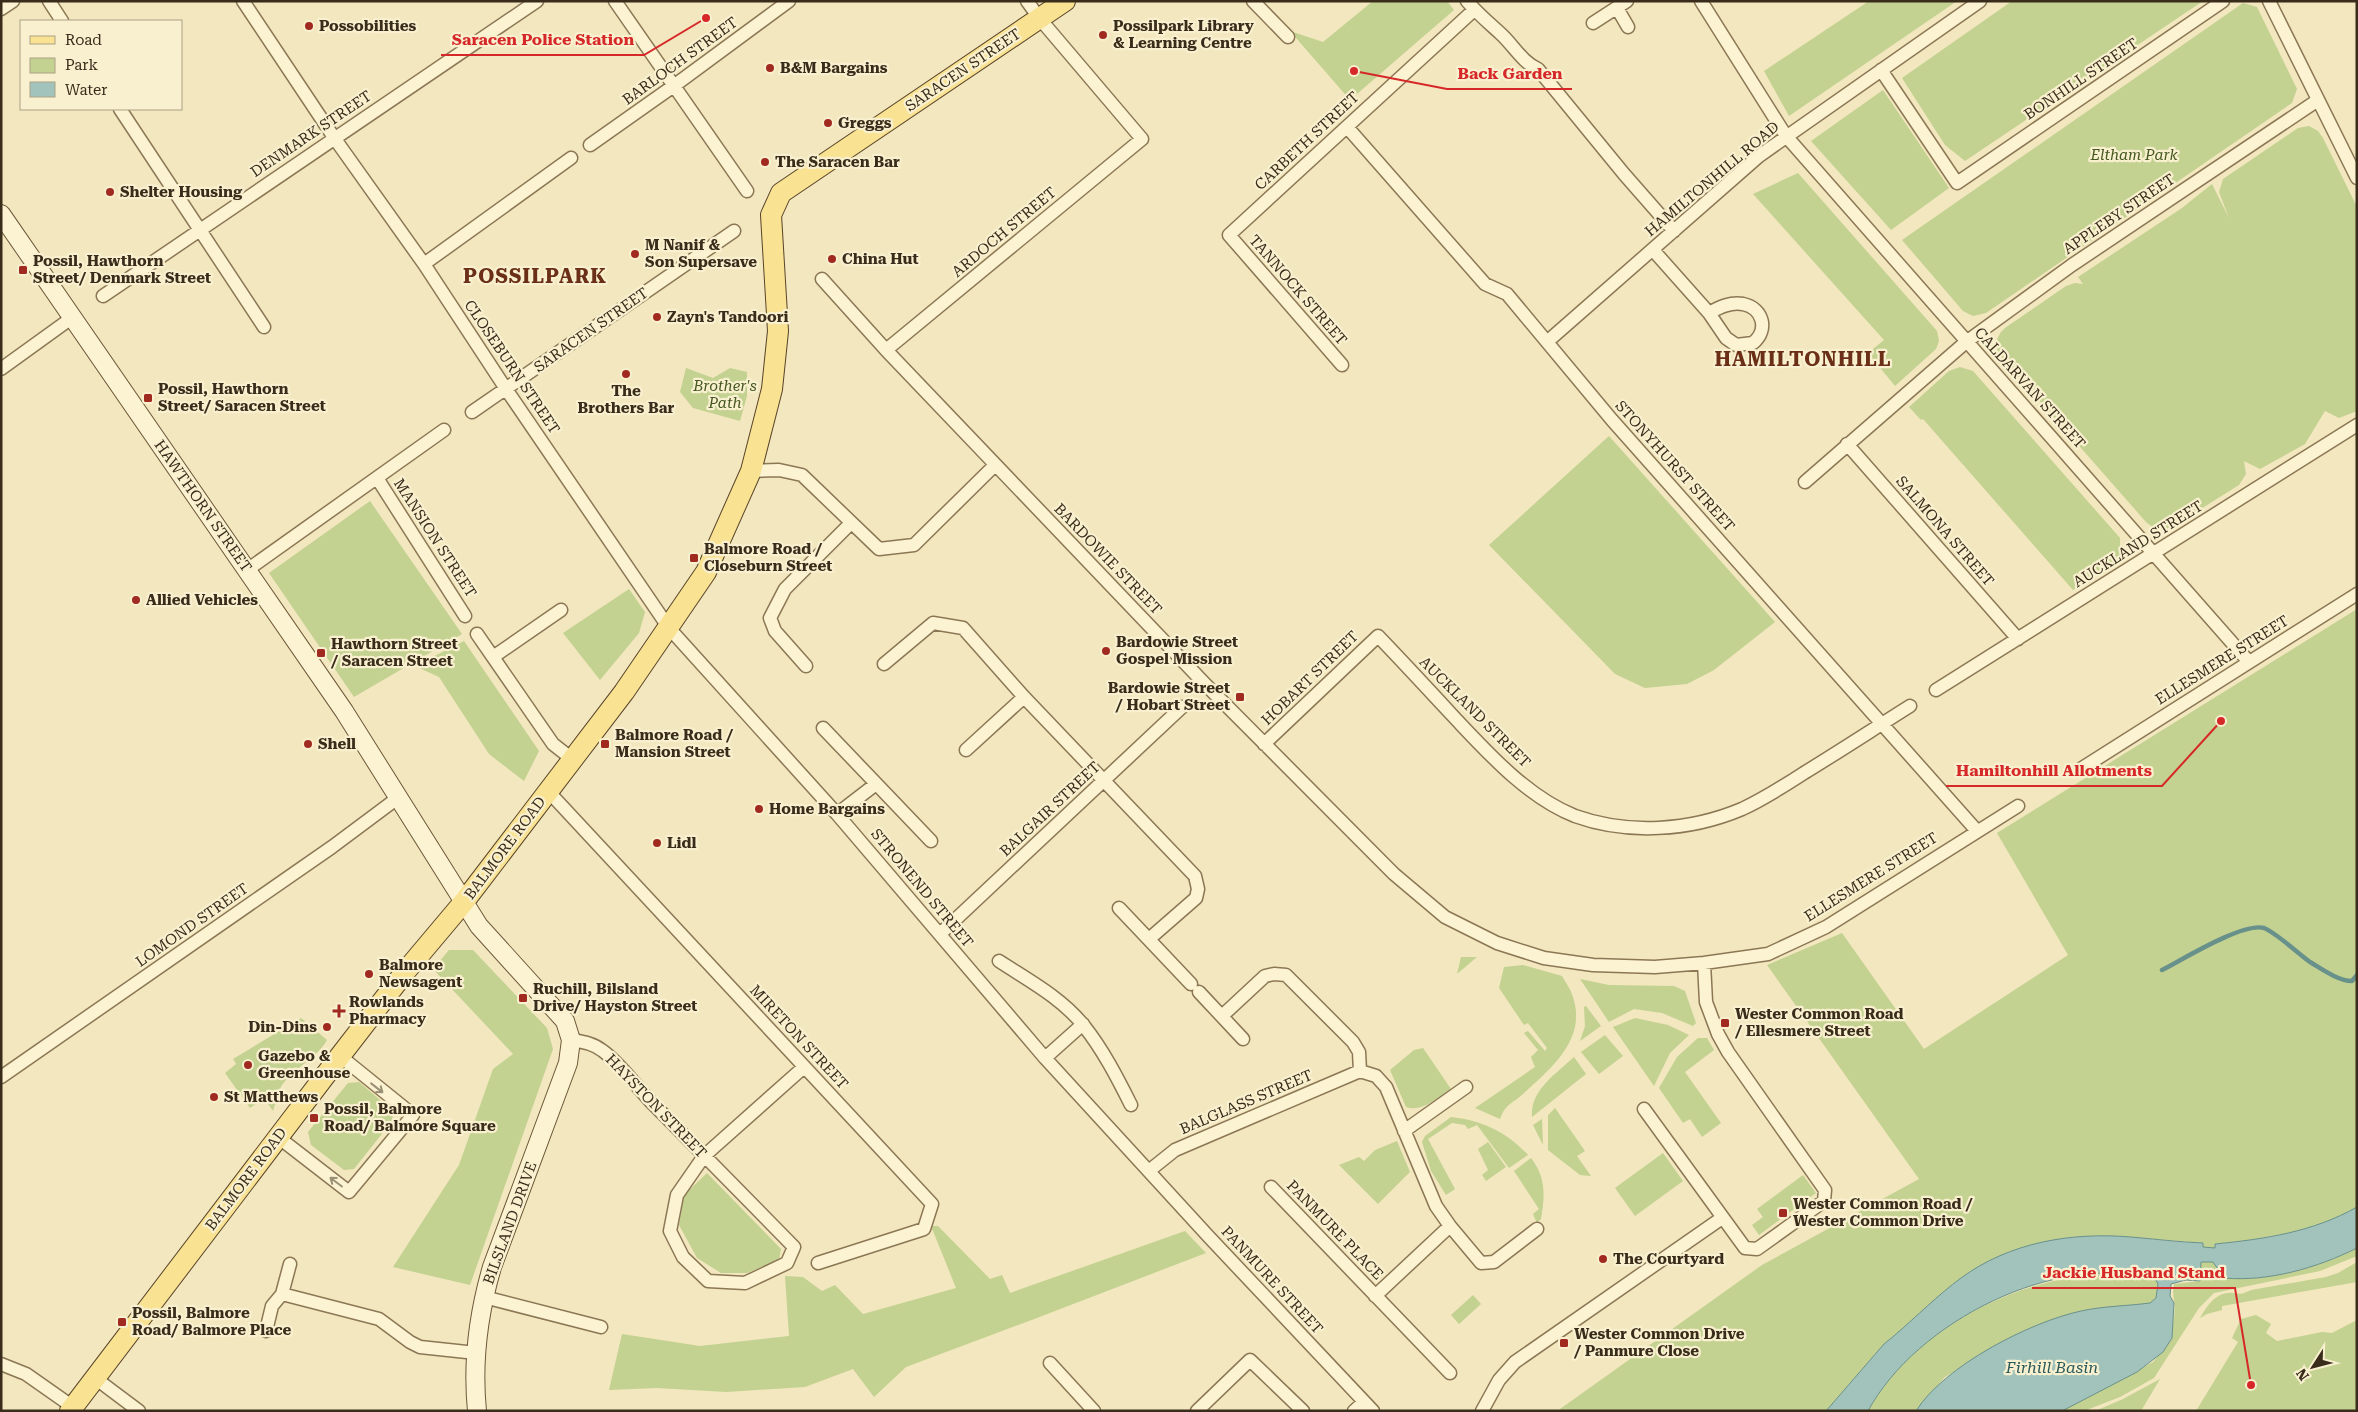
<svg xmlns="http://www.w3.org/2000/svg" width="2358" height="1412" viewBox="0 0 2358 1412" font-family="'Roboto Serif',serif">
	<rect width="100%" height="100%" fill="#f2e7be"/>
	<path fill="#c3d191" d="M1373 1H1447L1454 10 1350 100 1290 31 1323 42Z
		M1869 1H1957L1789 116 1764 71Z
		M2012 1H2203L1965 161 1945 145 1902 78Z
		M2243 3 2257 7 2297 89 2292 103 1986 313 1973 316 1963 311 1902 240Z
		M1883 90 1949 188 1891 230 1811 141Z
		M2309 126 2318 131 2323 138 2357 207V411L2339 418 2325 411 2305 444 2260 469 2244 461 2246 474 2239 485 2172 527C2162 532 2154 529 2146 522L2002 358C1994 348 1995 337 2005 328L2066 286 2075 283 2083 284 2078 277 2182 208 2212 184 2229 218 2219 192 2223 179 2298 128Z
		M1798 173 1937 331 1939 341 1936 349 1895 386 1868 353 1884 340 1753 194Z
		M1960 367 1973 371 2120 538V560L2073 590 1923 419 1921 420 1909 407 1949 371Z
		M686 368 713 378 730 368 747 372V396L740 421 693 408 680 392Z
		M1609 436 1775 622 1714 670 1687 684 1645 688 1615 674 1489 545Z
		M370 501 462 634 354 697 269 573Z
		M629 589 645 612 639 633 600 680 563 633Z
		M2357 609V1207C2313 1233 2265 1238 2216 1244L2215 1248 2202 1247V1243L2130 1237H2071L2008 1252 1961 1278 1895 1335 1884 1344 1826 1411H1562L1560 1409 1762 1265 1919 1179 1767 965 1842 933 1924 1049 2068 955 1997 833Z
		M464 641 539 751 524 781 489 754 439 677 415 666Z
		M449 950H473L547 1028 553 1049 470 1285 393 1267 459 1165 493 1069 513 1054 433 969Z
		M1461 957H1477L1457 974Z
		M1523 965 1562 976C1566 983 1571 990 1573 997 1587 1040 1551 1068 1523 1094 1512 1104 1506 1103 1500 1119L1475 1108 1535 1067 1531 1057 1538 1050 1524 1033 1528 1031 1545 1051 1547 1048 1528 1023 1524 1025 1499 988 1504 967Z
		M1580 979 1609 985 1674 986 1685 991 1696 1023 1693 1026 1662 1013 1634 1009 1609 1022Z
		M1586 1006 1601 1026 1580 1041 1585 1026 1584 1007Z
		M301 1018 327 1040C318 1057 294 1068 282 1085 278 1092 276 1103 273 1111L264 1098 250 1108 225 1073 236 1064 233 1059Z
		M1635 1018 1668 1025 1689 1035 1670 1053 1654 1086 1613 1027Z
		M1605 1035 1623 1056 1599 1074 1581 1052Z
		M1698 1038H1707L1714 1050 1685 1072 1721 1123 1702 1137 1690 1119 1683 1123 1659 1088 1677 1057Z
		M1423 1048 1451 1089C1438 1097 1422 1113 1406 1107L1390 1070 1414 1050Z
		M1574 1057 1586 1074 1532 1117C1530 1090 1556 1074 1574 1057Z
		M359 1082 392 1110 393 1120 354 1169 344 1170 311 1145 308 1132 348 1083Z
		M1555 1108 1585 1151 1577 1156 1591 1176 1580 1175 1548 1150V1115Z
		M1451 1117C1481 1120 1507 1132 1528 1155L1509 1168 1477 1125 1468 1129 1465 1125 1452 1123 1428 1139 1455 1189 1446 1195 1431 1171 1422 1142 1425 1136Z
		M1542 1119 1543 1145 1533 1125Z
		M1397 1141 1410 1172 1378 1204 1339 1165 1359 1157 1364 1161 1375 1150Z
		M1488 1142 1506 1167 1486 1181 1482 1175 1488 1170 1478 1149Z
		M1663 1153 1683 1181 1635 1216 1615 1188Z
		M1531 1158C1546 1177 1545 1196 1541 1219L1537 1223 1533 1214 1539 1209 1514 1171Z
		M707 1173 781 1249 779 1260 747 1273H721L697 1258 679 1225 684 1195Z
		M1803 1175 1816 1193 1759 1235 1752 1225 1763 1217 1757 1209Z
		M931 1226H938L990 1279 1002 1275 1010 1293 1185 1231 1206 1253 1029 1321 906 1367 874 1397 853 1369 805 1387 726 1392 657 1388 609 1390 622 1334 700 1346 789 1336 785 1276 803 1277 822 1291 835 1285 863 1314 956 1288Z
		M2357 1248V1256L2320 1271 2214 1293 2199 1308 2154 1378 2120 1397 2084 1411H2062L2153 1362 2172 1338C2171 1326 2177 1312 2174 1301 2173 1295 2173 1291 2174 1284L2200 1281 2201 1262 2213 1261 2223 1278C2268 1282 2318 1268 2357 1248Z
		M2357 1262V1282L2222 1306V1310L2207 1314 2200 1318C2206 1308 2214 1294 2228 1293 2240 1292 2237 1297 2251 1290L2326 1277 2338 1273Z
		M2106 1273C2121 1273 2146 1271 2158 1282L2156 1298 2150 1303 2080 1311 2028 1329 1945 1377 1916 1411H1868C1913 1328 2015 1279 2106 1273Z
		M1473 1295 1481 1304 1459 1324 1451 1315Z
		M2256 1315 2271 1324 2266 1333 2277 1341 2322 1332 2332 1333 2357 1320V1411H2196L2238 1342 2232 1338 2241 1319Z
		M2160 1379 2141 1411H2095L2123 1399Z"/>
	<path fill="#a2c3bc" stroke="#68918b" d="M2357 1207V1248C2317 1268 2268 1282 2224 1278L2213 1262H2201L2200 1281 2186 1280 2171 1284 2170 1296 2174 1303 2172 1338 2163 1352 2137 1372 2062 1411H1916C1944 1366 2030 1322 2081 1311 2104 1306 2127 1306 2150 1303L2156 1298 2158 1284 2156 1280C2057 1250 1916 1322 1868 1411H1826L1884 1344 1895 1335C1917 1316 1938 1295 1961 1278 2010 1242 2072 1232 2131 1237 2155 1239 2178 1242 2203 1243V1247L2215 1248V1244C2265 1239 2313 1232 2357 1207Z"/>
	<g fill="none" stroke-linecap="round" stroke-linejoin="round">
		<path stroke="#68918b" stroke-width="4.5" d="M2162 970C2182 960 2243 922 2264 928 2275 932 2299 954 2310 962 2322 969 2338 981 2352 981L2357 975"/>
		<g stroke="#8c7755" stroke-width="15">
			<path id="minor" d="M49 1 62 21
				M243 1 335 139 424 264 506 389 669 628 837 814 1045 1058 1209 1237 1373 1411
				M615 1 747 191
				M1253 1 1288 37
				M1467 1C1478 14 1489 23 1501 34 1514 46 1522 62 1538 69L1624 174 1674 231
				M1701 1 1786 136 2249 662
				M2269 1 2357 178
				M1617 8 1628 27
				M1 9 13 1
				M1593 23 1627 1
				M1881 70 1957 183 2223 1
				M120 109 264 327
				M1347 127 1485 284 1507 294 1612 420 1977 831
				M590 145 675 85 789 1
				M1653 250 1709 313C1720 307 1730 302 1743 304 1763 308 1769 330 1753 343L1736 345 1726 338 1709 313
				M424 264 571 158
				M822 279 886 350 1205 684 1394 874 1445 917 1497 943 1544 958 1593 965 1655 967 1704 963 1768 954 1826 927 2018 806
				M103 296 537 1
				M1548 341 1759 156 1980 1
				M886 350 1142 139 1040 19 1027 1
				M1342 365 1229 235 1474 10
				M1 369 73 317
				M472 412 734 231
				M1847 444 2018 639
				M751 471 779 470 802 475 879 549 914 545 995 465
				M377 478 465 616
				M1805 482 1966 342 2072 265 2318 100
				M247 570 444 430
				M477 634 553 744 572 759
				M493 657 561 610
				M884 664 933 623 963 628 1024 697 1195 876 1198 889 1196 898 1149 939
				M806 666 775 631 770 618 785 589 851 523
				M1936 690 2357 425
				M823 728 931 841
				M1264 744 1378 636C1403 662 1428 689 1453 716 1488 753 1527 797 1575 816 1628 835 1690 831 1742 809 1764 799 1784 786 1804 773 1840 751 1875 728 1910 706
				M966 750 1024 697
				M2079 770 2357 594
				M548 791 932 1204 924 1229 818 1263
				M837 814 876 784
				M1119 908 1191 984
				M940 934 1182 707
				M999 961C1028 980 1062 998 1084 1026 1103 1050 1117 1077 1131 1105
				M1199 992 1243 1039
				M1222 1016 1265 976 1274 974 1286 975 1353 1042 1359 1052 1360 1071
				M571 1040C583 1042 593 1043 603 1051 623 1066 638 1089 655 1106 702 1153 748 1200 794 1247L787 1263 745 1283 708 1281 683 1257 670 1231 677 1195 704 1156 804 1067
				M1045 1058 1083 1024
				M1360 1071 1376 1076 1386 1087 1436 1206 1450 1226 1481 1263 1494 1262 1537 1229
				M1 1077 332 847 399 797
				M1644 1109 1745 1248 1757 1249 1824 1201 1825 1190 1728 1052 1718 1034 1706 1002 1704 963
				M1404 1131 1466 1087
				M278 1137 349 1192 413 1115 340 1056
				M1150 1170 1175 1150 1360 1071
				M1271 1187 1450 1373
				M282 1294 379 1319 410 1342 420 1347 476 1353
				M1375 1296 1450 1226
				M484 1297 601 1327
				M266 1331 272 1306 282 1294 290 1264
				M1050 1363 1094 1411
				M1 1364 26 1374 73 1407
				M95 1378 139 1411
				M1197 1411 1250 1360 1303 1411
				M1354 1411 1364 1402
				M1482 1411 1499 1380 1515 1362 1722 1218"/>
		</g>
		<g stroke="#6d5738" stroke-width="20">
			<path id="secondary" d="M1 214 344 711 479 926 565 1021 571 1040 568 1063 492 1267C478 1315 472 1361 477 1411"/>
		</g>
		<g stroke="#59442a" stroke-width="22">
			<path id="primary" d="M70 1411 340 1056 405 972 463 903 624 692 706 572 751 471 772 389 778 331 771 215 781 193 1065 1"/>
		</g>
		<use href="#minor" stroke="#fcf3d2" stroke-width="12"/>
		<use href="#secondary" stroke="#fcf3d2" stroke-width="18"/>
		<use href="#primary" stroke="#f9e291" stroke-width="20"/>
	</g>
	<defs><path id="oneway-shaft" d="M-6 0H5M1.5-3L5.5 0L1.5 3" fill="none" stroke-width="1.6" stroke-linecap="round" stroke-linejoin="round" transform="scale(1.25)"/></defs>
	<g stroke="#9a9076">
		<use href="#oneway-shaft" transform="translate(377 1088) rotate(38)"/>
		<use href="#oneway-shaft" transform="translate(336 1182) rotate(-143)"/>
	</g>
	<g fill="#a02a1f" stroke="#f8f0ce" stroke-width="2">
		<circle cx="309" cy="26" r="5"/>
		<circle cx="1103" cy="35" r="5"/>
		<circle cx="770" cy="68" r="5"/>
		<circle cx="828" cy="123" r="5"/>
		<circle cx="765" cy="162" r="5"/>
		<circle cx="110" cy="192" r="5"/>
		<circle cx="635" cy="254" r="5"/>
		<circle cx="832" cy="259" r="5"/>
		<rect x="18" y="265" width="10" height="10" rx="2.5"/>
		<circle cx="657" cy="317" r="5"/>
		<circle cx="626" cy="374" r="5"/>
		<rect x="143" y="393" width="10" height="10" rx="2.5"/>
		<rect x="689" y="553" width="10" height="10" rx="2.5"/>
		<circle cx="136" cy="600" r="5"/>
		<circle cx="1106" cy="651" r="5"/>
		<rect x="316" y="648" width="10" height="10" rx="2.5"/>
		<rect x="1235" y="692" width="10" height="10" rx="2.5"/>
		<circle cx="308" cy="744" r="5"/>
		<rect x="600" y="739" width="10" height="10" rx="2.5"/>
		<circle cx="759" cy="809" r="5"/>
		<circle cx="657" cy="843" r="5"/>
		<circle cx="369" cy="974" r="5"/>
		<rect x="518" y="993" width="10" height="10" rx="2.5"/>
		<path d="M336.5 1003.5h5v5h5v5h-5v5h-5v-5h-5v-5h5z"/>
		<rect x="1720" y="1018" width="10" height="10" rx="2.5"/>
		<circle cx="327" cy="1027" r="5"/>
		<circle cx="248" cy="1065" r="5"/>
		<circle cx="214" cy="1097" r="5"/>
		<rect x="309" y="1113" width="10" height="10" rx="2.5"/>
		<rect x="1778" y="1208" width="10" height="10" rx="2.5"/>
		<circle cx="1603" cy="1259" r="5"/>
		<rect x="117" y="1317" width="10" height="10" rx="2.5"/>
		<rect x="1559" y="1338" width="10" height="10" rx="2.5"/>
	</g>
	<g text-anchor="middle" stroke-width="4.5" stroke-linejoin="round" paint-order="stroke">
		<g font-size="15" font-weight="bold" fill="#392c1b" stroke="#f8f0ce" text-anchor="start">
			<text x="319" y="31">Possobilities</text>
			<text x="1113" y="31">Possilpark Library<tspan x="1113" dy="17">&amp; Learning Centre</tspan></text>
			<text x="780" y="73">B&amp;M Bargains</text>
			<text x="838" y="128">Greggs</text>
			<text x="775" y="167">The Saracen Bar</text>
			<text x="120" y="197">Shelter Housing</text>
			<text x="645" y="250">M Nanif &amp;<tspan x="645" dy="17">Son Supersave</tspan></text>
			<text x="842" y="264">China Hut</text>
			<text x="33" y="266">Possil, Hawthorn<tspan x="33" dy="17">Street/ Denmark Street</tspan></text>
			<text x="667" y="322">Zayn's Tandoori</text>
			<text x="158" y="394">Possil, Hawthorn<tspan x="158" dy="17">Street/ Saracen Street</tspan></text>
			<text x="626" y="396" text-anchor="middle">The<tspan x="626" dy="17">Brothers Bar</tspan></text>
			<text x="704" y="554">Balmore Road /<tspan x="704" dy="17">Closeburn Street</tspan></text>
			<text x="146" y="605">Allied Vehicles</text>
			<text x="1116" y="647">Bardowie Street<tspan x="1116" dy="17">Gospel Mission</tspan></text>
			<text x="331" y="649">Hawthorn Street<tspan x="331" dy="17">/ Saracen Street</tspan></text>
			<text x="1230" y="693" text-anchor="end">Bardowie Street<tspan x="1230" dy="17">/ Hobart Street</tspan></text>
			<text x="615" y="740">Balmore Road /<tspan x="615" dy="17">Mansion Street</tspan></text>
			<text x="318" y="749">Shell</text>
			<text x="769" y="814">Home Bargains</text>
			<text x="667" y="848">Lidl</text>
			<text x="379" y="970">Balmore<tspan x="379" dy="17">Newsagent</tspan></text>
			<text x="533" y="994">Ruchill, Bilsland<tspan x="533" dy="17">Drive/ Hayston Street</tspan></text>
			<text x="349" y="1007">Rowlands<tspan x="349" dy="17">Pharmacy</tspan></text>
			<text x="1735" y="1019">Wester Common Road<tspan x="1735" dy="17">/ Ellesmere Street</tspan></text>
			<text x="317" y="1032" text-anchor="end">Din-Dins</text>
			<text x="258" y="1061">Gazebo &amp;<tspan x="258" dy="17">Greenhouse</tspan></text>
			<text x="224" y="1102">St Matthews</text>
			<text x="324" y="1114">Possil, Balmore<tspan x="324" dy="17">Road/ Balmore Square</tspan></text>
			<text x="1793" y="1209">Wester Common Road /<tspan x="1793" dy="17">Wester Common Drive</tspan></text>
			<text x="1613" y="1264">The Courtyard</text>
			<text x="132" y="1318">Possil, Balmore<tspan x="132" dy="17">Road/ Balmore Place</tspan></text>
			<text x="1574" y="1339">Wester Common Drive<tspan x="1574" dy="17">/ Panmure Close</tspan></text>
		</g>
		<g font-size="15" fill="#392c1b" stroke="#f8f0ce">
			<text transform="translate(680 61) rotate(-36)" y="5">BARLOCH STREET</text>
			<text transform="translate(963 70) rotate(-34)" y="5">SARACEN STREET</text>
			<text transform="translate(2081 79) rotate(-34)" y="5">BONHILL STREET</text>
			<text transform="translate(311 134) rotate(-34)" y="5">DENMARK STREET</text>
			<text transform="translate(1307 141) rotate(-43)" y="5">CARBETH STREET</text>
			<text transform="translate(1712 179) rotate(-40)" y="5">HAMILTONHILL ROAD</text>
			<text transform="translate(2119 214) rotate(-34)" y="5">APPLEBY STREET</text>
			<text transform="translate(1004 232) rotate(-40)" y="5">ARDOCH STREET</text>
			<text transform="translate(1298 290) rotate(49)" y="5">TANNOCK STREET</text>
			<text transform="translate(591 330) rotate(-35)" y="5">SARACEN STREET</text>
			<text transform="translate(512 367) rotate(56)" y="5">CLOSEBURN STREET</text>
			<text transform="translate(2030 388) rotate(48)" y="5">CALDARVAN STREET</text>
			<text transform="translate(1675 466) rotate(48)" y="5">STONYHURST STREET</text>
			<text transform="translate(203 506) rotate(55)" y="5">HAWTHORN STREET</text>
			<text transform="translate(1945 531) rotate(49)" y="5">SALMONA STREET</text>
			<text transform="translate(435 538) rotate(57)" y="5">MANSION STREET</text>
			<text transform="translate(2138 544) rotate(-32)" y="5">AUCKLAND STREET</text>
			<text transform="translate(1108 559) rotate(46)" y="5">BARDOWIE STREET</text>
			<text transform="translate(2222 660) rotate(-32)" y="5">ELLESMERE STREET</text>
			<text transform="translate(1310 678) rotate(-44)" y="5">HOBART STREET</text>
			<text transform="translate(1475 712) rotate(45)" y="5">AUCKLAND STREET</text>
			<text transform="translate(1050 809) rotate(-43)" y="5">BALGAIR STREET</text>
			<text transform="translate(505 848) rotate(-53)" y="5">BALMORE ROAD</text>
			<text transform="translate(1871 877) rotate(-32)" y="5">ELLESMERE STREET</text>
			<text transform="translate(922 888) rotate(50)" y="5">STRONEND STREET</text>
			<text transform="translate(192 925) rotate(-35)" y="5">LOMOND STREET</text>
			<text transform="translate(799 1037) rotate(47)" y="5">MIRETON STREET</text>
			<text transform="translate(1246 1102) rotate(-23)" y="5">BALGLASS STREET</text>
			<text transform="translate(656 1106) rotate(46)" y="5">HAYSTON STREET</text>
			<text transform="translate(246 1179) rotate(-53)" y="5">BALMORE ROAD</text>
			<text transform="translate(510 1223) rotate(-70)" y="5">BILSLAND DRIVE</text>
			<text transform="translate(1335 1230) rotate(46)" y="5">PANMURE PLACE</text>
			<text transform="translate(1272 1280) rotate(47)" y="5">PANMURE STREET</text>
		</g>
		<g font-size="15" font-style="italic" fill="#455820" stroke="#f8f0ce">
			<text x="2134" y="160">Eltham Park</text>
			<text x="725" y="391">Brother's<tspan x="725" dy="17">Path</tspan></text>
		</g>
		<g font-size="16" font-style="italic" fill="#29595b" stroke="#f8f0ce">
			<text x="2052" y="1373">Firhill Basin</text>
		</g>
		<g font-size="20" font-weight="bold" letter-spacing="1" fill="#6a2f16" stroke="#f8f0ce">
			<text x="535" y="283">POSSILPARK</text>
			<text x="1803" y="366">HAMILTONHILL</text>
		</g>
	</g>
	<path fill="none" stroke="#d62828" stroke-width="2" d="M706 18L644 55H441M1354 71L1447 89H1572M2221 721L2162 786H1946M2251 1385L2235 1288H2032"/>
	<g fill="#d62828" stroke="#f8f0ce" stroke-width="2">
		<circle cx="706" cy="18" r="5"/>
		<circle cx="1354" cy="71" r="5"/>
		<circle cx="2221" cy="721" r="5"/>
		<circle cx="2251" cy="1385" r="5"/>
	</g>
	<g font-size="16" text-anchor="middle" font-weight="bold" fill="#d62828" stroke="#f8f0ce" stroke-width="4.5" stroke-linejoin="round" paint-order="stroke">
		<text x="543" y="45">Saracen Police Station</text>
		<text x="1510" y="79">Back Garden</text>
		<text x="2054" y="776">Hamiltonhill Allotments</text>
		<text x="2134" y="1278">Jackie Husband Stand</text>
	</g>
	<rect width="2358" height="1412" fill="none" stroke="#392c1b" stroke-width="5"/>
	<rect x="20" y="20" width="162" height="90" fill="#f8f0ce" stroke="#aca286"/>
	<rect x="30" y="36" width="25" height="8" fill="#f9e291" stroke="#aca286"/>
	<text x="65" y="45" font-size="15" fill="#392c1b">Road</text>
	<rect x="30" y="58" width="25" height="15" fill="#c3d191" stroke="#aca286"/>
	<text x="65" y="70" font-size="15" fill="#392c1b">Park</text>
	<rect x="30" y="82" width="25" height="15" fill="#a2c3bc" stroke="#aca286"/>
	<text x="65" y="95" font-size="15" fill="#392c1b">Water</text>
	<g transform="translate(2313 1367) rotate(234)" stroke="#f8f0ce" stroke-width="4" paint-order="stroke">
	<path d="M0-4L9 19L0 12L-9 19Z" fill="#392c1b"/>
	<text y="-8" font-size="14" font-weight="bold" text-anchor="middle" fill="#392c1b">N</text>
	</g>
</svg>
